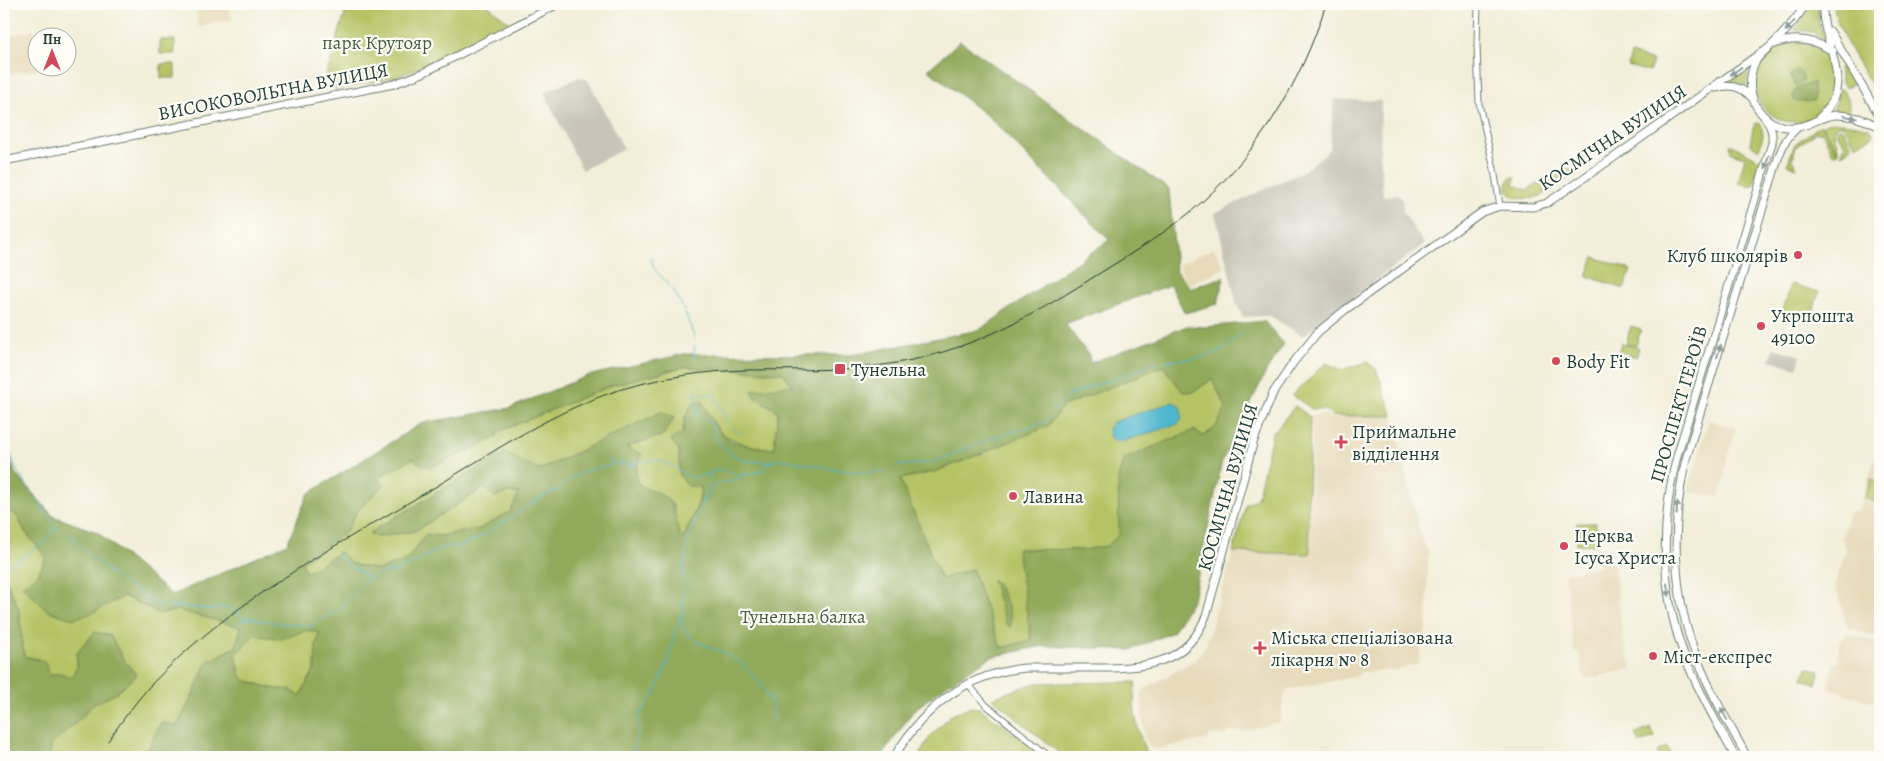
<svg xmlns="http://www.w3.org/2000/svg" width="1884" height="761" viewBox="0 0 1884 761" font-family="Alegreya,serif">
	<rect width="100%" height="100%" fill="#fdfcf7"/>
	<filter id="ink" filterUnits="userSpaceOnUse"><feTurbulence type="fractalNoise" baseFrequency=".02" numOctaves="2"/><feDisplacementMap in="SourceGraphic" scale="10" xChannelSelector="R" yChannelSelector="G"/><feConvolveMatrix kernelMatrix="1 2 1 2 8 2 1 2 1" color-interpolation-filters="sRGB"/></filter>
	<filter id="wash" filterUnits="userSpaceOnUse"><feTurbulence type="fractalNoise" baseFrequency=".0096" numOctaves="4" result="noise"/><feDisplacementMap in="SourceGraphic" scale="20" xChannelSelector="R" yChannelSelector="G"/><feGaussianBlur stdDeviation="1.12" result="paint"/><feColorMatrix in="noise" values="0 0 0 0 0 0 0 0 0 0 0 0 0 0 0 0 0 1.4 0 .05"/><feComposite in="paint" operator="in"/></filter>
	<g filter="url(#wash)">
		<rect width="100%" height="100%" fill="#f3eed9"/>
		<path fill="#e6daba" d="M197 4H228L232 20 198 27Z
			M34 30 37 43 38 68 40 69 4 75V36Z
			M1214 248 1224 268 1188 285 1178 265Z
			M1323 413 1332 416H1393L1421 537 1428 552 1427 624 1418 664 1396 670 1362 672 1355 677 1288 689 1284 695 1280 722 1243 731 1228 732 1225 735H1209V739L1156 749 1150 747 1144 737 1141 694 1143 690 1195 660 1206 646 1233 552 1310 554 1312 417Z
			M1709 420 1736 428 1723 474 1725 475 1719 497 1689 491 1691 479Z
			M1877 452 1880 453V638L1848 628 1835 585 1846 550 1842 538 1849 512 1858 511Z
			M1614 561 1623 638 1632 669 1584 679 1578 652H1574L1565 574 1598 567 1601 563Z
			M1848 634 1880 643V704L1830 689 1828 683 1834 664 1839 662 1840 658 1838 653 1842 636Z"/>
		<path fill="#c8c4b8" d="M580 77 588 80 624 149 582 170 544 92Z
			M1334 99 1381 101 1380 155 1383 196 1398 195 1402 199 1403 212 1424 244 1303 336 1270 316 1243 317 1237 305 1215 213 1303 171 1324 155 1330 148Z
			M1774 348 1801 356 1797 368 1770 360Z"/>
		<path fill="#b6c365" stroke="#6a804c" d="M348 4H486L510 23 419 68 396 77 335 90 326 75Z
			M1813 4H1818V21L1826 41 1813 32 1794 30Z
			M1834 4H1876L1880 12V100C1867 75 1834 30 1834 4Z
			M160 40H175V54H160Z
			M1754 82a40 40 0 1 1 80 0a40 40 0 1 1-80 0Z
			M1631 54 1653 61 1649 72 1628 66Z
			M1750 63 1746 86 1736 82H1725Z
			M161 64H175V78H161Z
			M1839 67 1844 69 1855 83 1845 87 1841 81Z
			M1840 88C1847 93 1851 103 1848 111L1846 112 1833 110Z
			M1832 122 1852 124 1870 128 1874 136 1855 145 1844 126 1840 125 1836 126C1830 135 1840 144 1838 153L1822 125Z
			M1756 123 1761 124 1763 136 1759 150 1750 144 1753 128Z
			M1821 125 1837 153 1835 154H1833L1822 132 1813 133V130Z
			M1839 128 1843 129 1851 144 1850 149 1841 154 1845 146 1842 140 1836 133Z
			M1811 132 1813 135 1794 148V156L1791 158 1797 168 1787 165 1795 144Z
			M1730 145H1732L1762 161 1753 186 1738 183 1745 157 1731 153Z
			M1584 160 1586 167 1554 188 1549 178Z
			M1514 177H1516L1513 184 1526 190 1547 179 1552 190C1548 192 1542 196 1537 197 1526 201 1507 199 1506 186L1510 178Z
			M1594 257 1631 270 1624 289 1587 276Z
			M1791 284 1819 292 1810 322 1782 314Z
			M1631 326 1641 329 1636 346 1626 343Z
			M1621 343 1639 348 1636 357 1619 351Z
			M1367 362 1376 369 1393 416H1332L1326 410 1312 409 1292 395 1326 363 1342 370Z
			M1163 366 1168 373 1194 392 1212 378 1226 407 1216 427 1204 436 1119 535 1107 546 1083 550 1018 549 1031 640 1001 648 972 569 941 579 900 479 934 472 963 461 1048 426 1063 406Z
			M683 367 783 373 793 386 752 391 767 404 778 411 774 449 746 445 722 434 711 419 685 417 679 451V462L701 486 699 502 683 540C675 529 676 516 672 503L638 484 635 475 638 462 597 443 540 470 504 453 370 533 377 537 415 531 485 487 495 497 507 493H520L511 511 480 529 439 536 426 535 408 559 379 570 352 564 340 552 306 574 302 562 346 532 356 512 383 485 378 478 413 458 422 465 431 467 496 438 498 432 613 385Z
			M1295 406 1310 417 1308 507 1310 554 1233 552 1246 504 1257 499 1272 434Z
			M1871 479 1880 482 1876 502 1865 498Z
			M4 509 16 515 26 533 46 557 38 575 116 601 123 596 160 614 177 610 241 627 236 647 207 662 194 693 177 726 161 722 144 757H49L52 744 82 717 93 704 114 694 137 675 125 662 110 635 95 632 77 653V667L71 677 60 673 51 675 46 671 41 660 24 656 19 610 4 575Z
			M1577 523H1596V545L1577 544Z
			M307 630 319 632 316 646 315 668 300 696 291 690 272 688 244 680 240 674 236 654 254 635 282 639Z
			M1807 667 1820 671 1816 684 1803 679Z
			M1136 682C1131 706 1137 730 1146 752L1114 757H1064L992 698 1034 683Z
			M968 707 979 708 1048 757H918L930 737 950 716Z
			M1651 728 1655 737 1640 743 1636 734Z
			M1667 747 1672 757H1659L1657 752Z"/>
		<path fill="#90a95a" stroke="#587347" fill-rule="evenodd" d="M960 41 1169 189 1176 270 1190 288 1224 277 1218 304 1185 313 1170 285 1065 324 1089 355 1090 363 1187 326 1205 327 1264 321 1284 344 1267 370 1222 461 1193 599 1173 632 1131 650 1043 646 991 657 948 684 914 710 881 757H144L161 722 177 726 194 693 207 662 236 647 241 627 177 610 160 614 124 596 90 614 73 619 48 611 22 586 38 575 46 557 26 533 16 515 4 509V441L15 473 53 516 97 532 172 595 287 544 308 494 422 423 510 408 587 376 684 354 852 355 979 330 1109 240 990 118 928 70ZM1163 366 1183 392H1194L1212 379 1226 407 1216 427 1204 436 1194 430 1124 459 1118 477 1119 535 1107 546 1083 550 1017 549 1031 640 1001 648 972 569 941 579 900 479 934 472 963 461 1048 426 1063 406ZM683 367 783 373 793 385 752 390 755 398 778 411 774 449C758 447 732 445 721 433 713 424 708 412 702 401L693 403 685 417 683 433 671 440 679 451V475L688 486 701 487 699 502 683 539C676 531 678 529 676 518 673 496 655 492 638 484 634 473 636 465 643 455L626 447 663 435 674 418 661 412 540 470 504 453 369 533 377 537 415 531 484 487 495 497 507 493H519L511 511 480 529 440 536 426 534 408 559 379 570 352 564 340 552 306 573 302 562 346 532 356 512 384 485 378 478 413 458 422 465 431 467 496 438 498 432 612 385ZM307 630 319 633 316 646 315 669 300 696 291 690 272 688 244 680 240 674 236 654 254 635 282 639Z
			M1795 71H1799L1803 76V82L1795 85 1790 75Z
			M1810 83 1813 84 1814 101 1798 102 1794 100 1793 95 1797 87 1807 85Z
			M4 575 19 610 24 656 41 660 46 664 47 671 51 675 60 673 71 677 77 667V653L95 632 110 635 125 662 137 675 114 694 93 704 82 717 52 744 49 757H4Z
			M992 579C999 583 1016 619 1010 627L1006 624Z"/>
		<path fill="#50b7ce" stroke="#387a81" d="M1172 402 1179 405C1182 411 1184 419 1178 424L1124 441H1114L1110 437 1108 429 1113 422Z"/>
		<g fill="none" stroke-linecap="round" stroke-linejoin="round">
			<path stroke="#50b7ce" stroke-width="1" d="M652 258C652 271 659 273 667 283 681 298 688 320 695 339
				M693 360 695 346
				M1164 361C1182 360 1203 359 1220 351 1229 347 1234 338 1243 334
				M696 388V414L706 419 712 425 716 439 729 452 745 461 772 462
				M697 395 713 394 715 396C721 411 727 424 741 434
				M1053 411 1066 396 1159 362
				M4 436 17 471 56 526 75 539 92 558 118 579 148 599 162 606
				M897 466 933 462 998 436 1043 423 1049 418
				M711 472 704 497 687 543 683 574 682 622 687 633 697 642 725 653 742 664 757 679 772 703 775 722
				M702 502 708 497 714 485 736 480 745 475
				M327 538 331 543
				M337 554 348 565 368 577
				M4 569 45 542 56 526
				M167 606 202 608 212 610C221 604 235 609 242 617L252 619 254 617 260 621C272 619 271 623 281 624 292 624 300 623 311 627 319 620 329 618 337 611 355 598 357 581 380 574 388 572 390 570 398 573L404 566H409L446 545 457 548 483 536 523 510C527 505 548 495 556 490H559C569 475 593 468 609 466L611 460 619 466 623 462 628 466C638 462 654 458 664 462 674 466 683 474 693 478 703 478 709 471 719 470 725 469 732 473 738 474 750 476 754 472 765 470L767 463 779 460H787L844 471 867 473 887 471
				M239 622 248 619
				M633 757 641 712 654 695 667 664 681 613"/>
		</g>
	</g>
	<g filter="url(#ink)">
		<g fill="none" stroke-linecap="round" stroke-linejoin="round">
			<g stroke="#697b6e" stroke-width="7">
				<path id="minor" d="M1478 4 1477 45 1479 104 1494 169 1500 206
					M968 684 986 705 1050 757"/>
			</g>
			<g stroke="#697b6e" stroke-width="9">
				<path id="major" d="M1806 4C1797 18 1787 30 1775 42 1768 49 1761 53 1756 61 1740 91 1760 131 1797 127 1811 126 1821 115 1837 115 1852 115 1867 120 1880 127
					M1830 31 1880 117
					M1775 44C1795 36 1815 40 1833 51
					M1716 88C1730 84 1741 86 1751 97
					M1820 117C1858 82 1820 43 1823 4
					M4 161 394 84 423 73 558 4
					M894 757C924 707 967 673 1026 668 1047 668 1067 668 1088 668 1137 668 1188 669 1207 613L1254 440 1273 393 1293 363 1318 332 1345 310 1482 212 1500 206 1533 207 1547 203 1613 158 1762 52
					M1735 757C1719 726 1700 695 1687 662 1660 597 1660 523 1677 456L1772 143C1773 132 1771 126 1764 117
					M1747 757C1730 725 1710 693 1697 658 1672 595 1671 525 1686 459L1776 165C1781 149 1785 138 1798 127"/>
			</g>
			<use href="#minor" stroke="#fff" stroke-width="5"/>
			<use href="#major" stroke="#fff" stroke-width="7"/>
			<path stroke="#1f3d34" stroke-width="1" d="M108 741C121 722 134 704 149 687 227 603 339 544 437 486 496 450 555 410 622 389 663 377 705 371 748 370 795 369 843 372 890 364 964 353 1026 320 1089 280 1122 259 1157 239 1188 214 1255 159 1301 85 1326 4"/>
		</g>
		<defs><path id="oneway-solid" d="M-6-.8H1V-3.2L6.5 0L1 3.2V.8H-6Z" transform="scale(1.25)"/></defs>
		<g fill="#8f9e9a">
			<use href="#oneway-solid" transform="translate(1790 26) rotate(131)"/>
			<use href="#oneway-solid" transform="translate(1736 71) rotate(144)"/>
			<use href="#oneway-solid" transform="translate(1850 117) rotate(11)"/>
			<use href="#oneway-solid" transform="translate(1767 162) rotate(105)"/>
			<use href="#oneway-solid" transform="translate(1719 351) rotate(-73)"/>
			<use href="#oneway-solid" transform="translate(1677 508) rotate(-86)"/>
			<use href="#oneway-solid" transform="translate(1668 590) rotate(82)"/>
			<use href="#oneway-solid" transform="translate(1724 714) rotate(-118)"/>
		</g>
	</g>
	<g fill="#d1495b" stroke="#fdfcf7" stroke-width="2">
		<circle cx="1798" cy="255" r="5"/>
		<circle cx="1761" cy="326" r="5"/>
		<circle cx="1556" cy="361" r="5"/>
		<rect x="834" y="363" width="12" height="12" rx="2.5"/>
		<path d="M1338.5 434.5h5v5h5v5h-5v5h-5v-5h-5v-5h5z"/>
		<circle cx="1013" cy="496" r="5"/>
		<circle cx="1564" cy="546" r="5"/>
		<path d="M1257.5 640.5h5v5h5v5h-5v5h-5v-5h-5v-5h5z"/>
		<circle cx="1653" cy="656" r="5"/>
	</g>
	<g text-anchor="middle" stroke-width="4.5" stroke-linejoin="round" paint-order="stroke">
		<g font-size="19" fill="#455e40" stroke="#fdfcf7">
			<text x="377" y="49">парк Крутояр</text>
			<text x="803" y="623">Тунельна балка</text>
		</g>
		<g font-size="19" fill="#1f3d34" stroke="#fdfcf7">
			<text transform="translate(273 91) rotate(-11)" y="7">ВИСОКОВОЛЬТНА ВУЛИЦЯ</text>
			<text transform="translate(1612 137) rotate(-34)" y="7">КОСМІЧНА ВУЛИЦЯ</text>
			<text transform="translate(1678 404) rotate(-74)" y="7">ПРОСПЕКТ ГЕРОЇВ</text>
			<text transform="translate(1227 487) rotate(-74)" y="7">КОСМІЧНА ВУЛИЦЯ</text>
		</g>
		<g font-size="19" fill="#1f3d34" stroke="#fdfcf7" text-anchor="start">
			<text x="1788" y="262" text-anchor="end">Клуб школярів</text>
			<text x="1771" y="322">Укрпошта<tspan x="1771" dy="22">49100</tspan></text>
			<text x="1566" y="368">Body Fit</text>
			<text x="851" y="376">Тунельна</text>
			<text x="1352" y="438">Приймальне<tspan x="1352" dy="22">відділення</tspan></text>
			<text x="1023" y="503">Лавина</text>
			<text x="1574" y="542">Церква<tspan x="1574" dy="22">Ісуса Христа</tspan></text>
			<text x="1271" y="644">Міська спеціалізована<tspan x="1271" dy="22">лікарня № 8</tspan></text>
			<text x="1663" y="663">Міст-експрес</text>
		</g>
	</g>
	<rect width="1884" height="761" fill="none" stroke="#fdfcf7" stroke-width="20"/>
	<g transform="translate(52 52)"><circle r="24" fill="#fdfcf7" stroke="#a4b0a9"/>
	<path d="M0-4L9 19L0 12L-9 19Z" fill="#d1495b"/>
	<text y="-8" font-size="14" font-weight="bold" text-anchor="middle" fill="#1f3d34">Пн</text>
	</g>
</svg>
